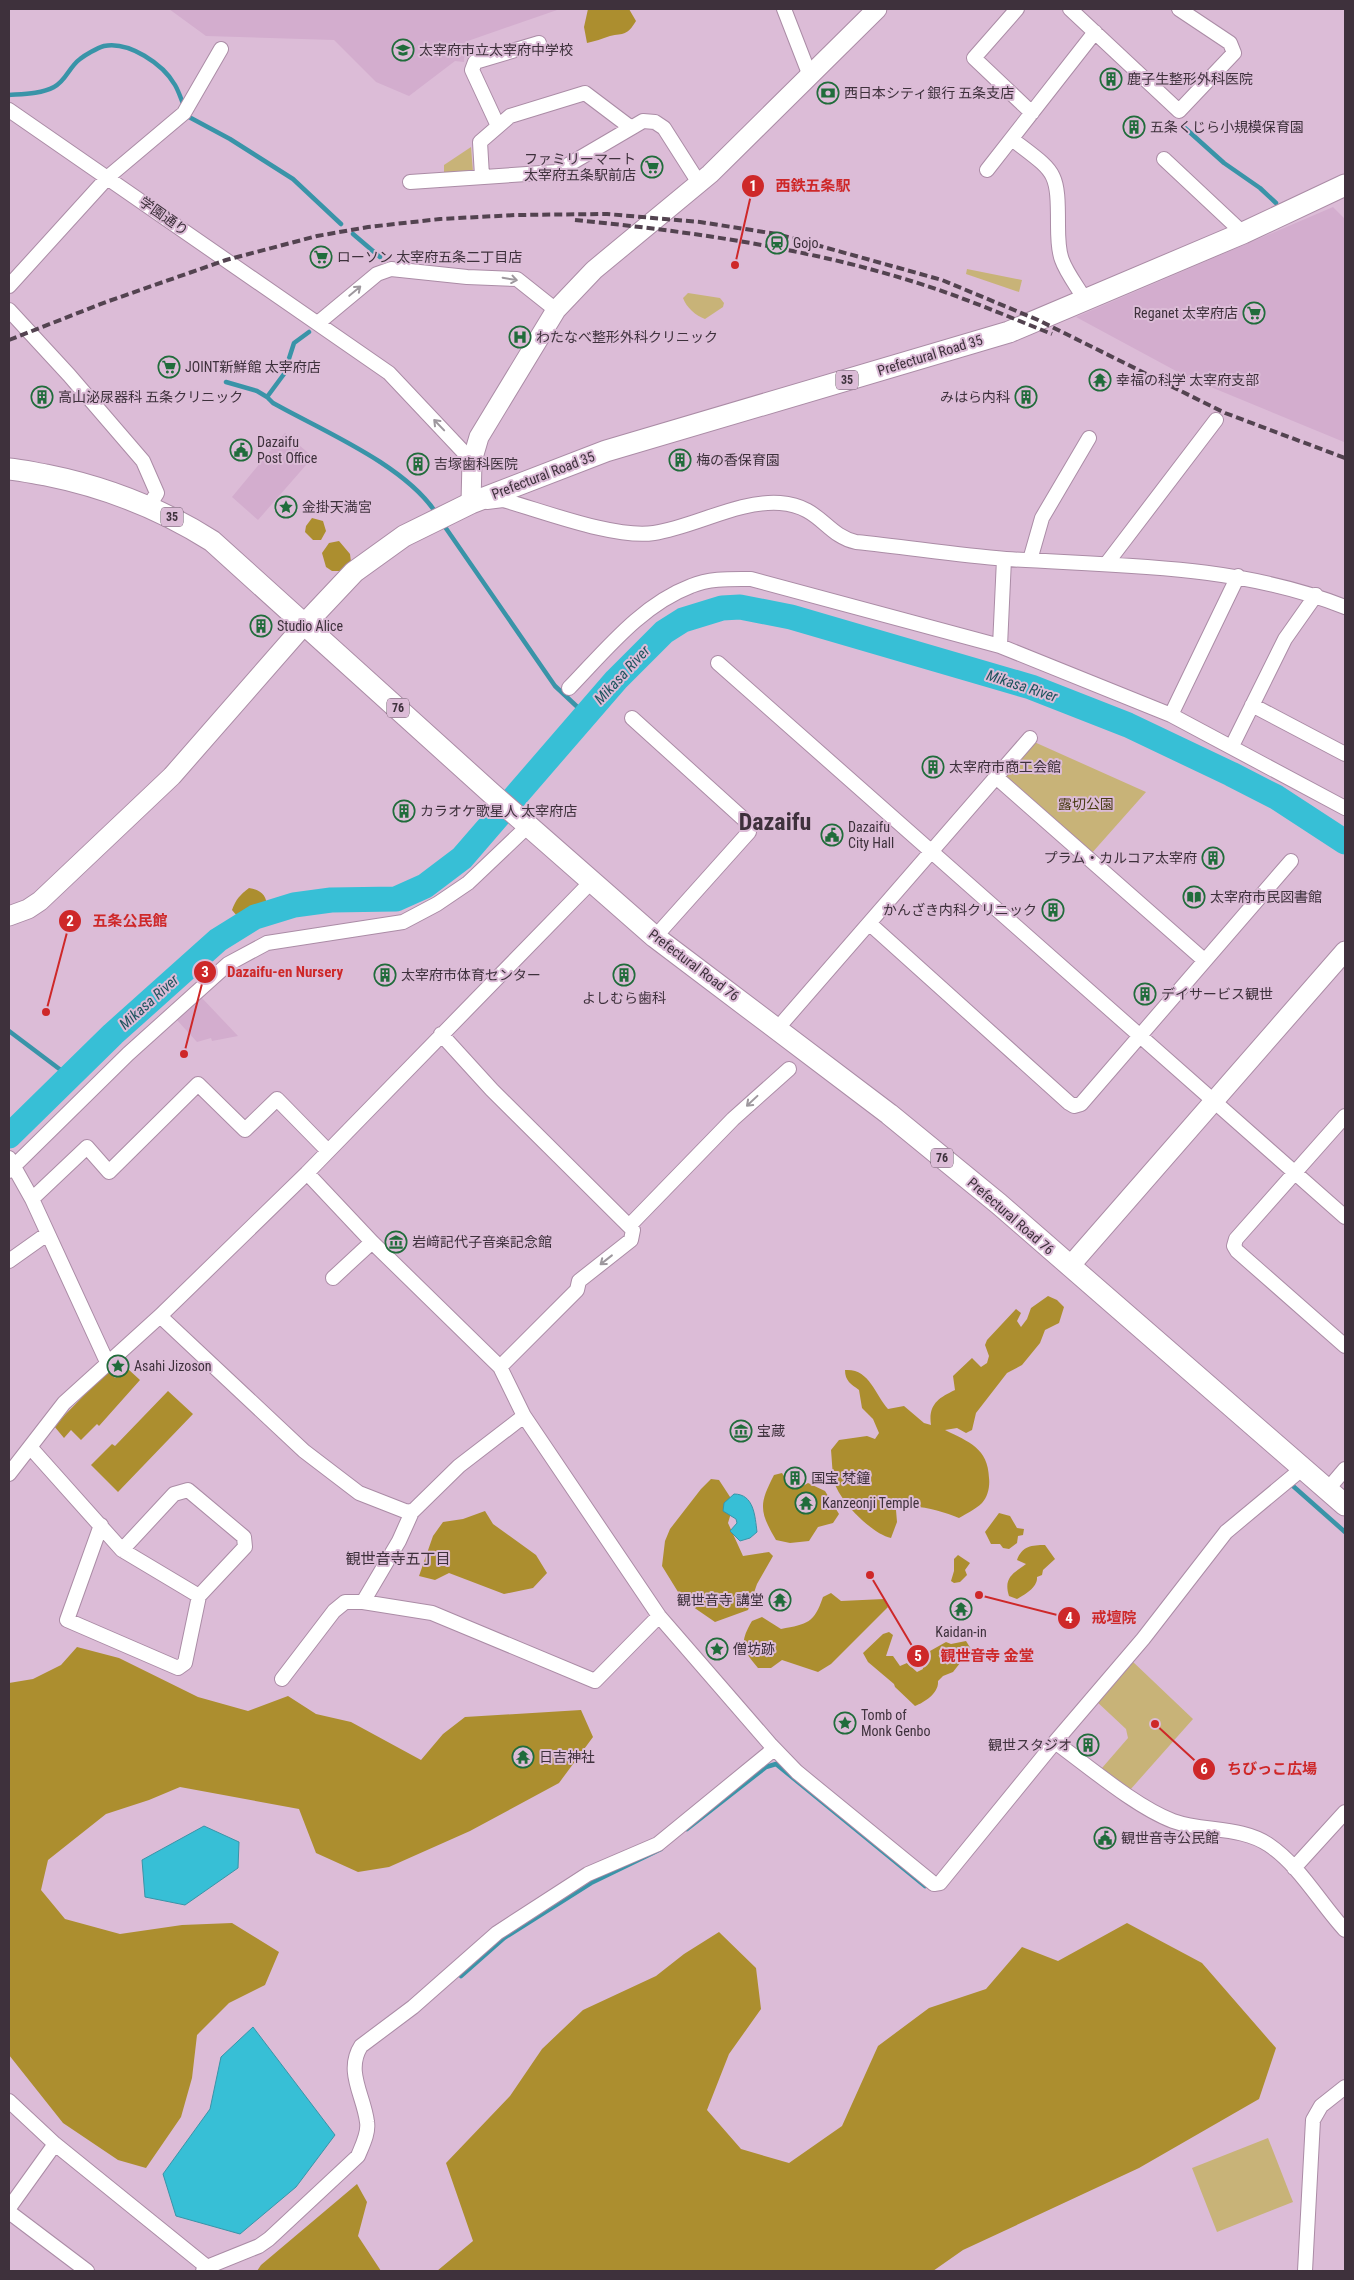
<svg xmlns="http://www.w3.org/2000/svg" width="1354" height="2280" viewBox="0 0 1354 2280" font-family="'Roboto Condensed','Noto Sans JP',sans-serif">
	<rect width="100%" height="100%" fill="#dcbcd7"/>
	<path fill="#d3adce" d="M169 9H560L465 42 464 62 455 61 409 96 376 82 334 40 206 36Z
		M1333 207 1345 219 1344 442 1189 378 1076 317Z
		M285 433 313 457 258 520 232 497Z
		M201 997 238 1036 212 1041 211 1038 197 1042 176 1019Z"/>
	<path fill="#c8b378" d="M471 147 473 172 444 173V165Z
		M967 269 1022 280 1019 292 966 274Z
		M688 293 720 298 724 303 723 307 705 319C696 316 686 307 683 298Z
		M1032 741 1146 792 1091 854 1006 781 1005 772Z
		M1131 1660 1193 1719 1130 1790 1102 1768 1128 1738 1126 1729 1095 1700Z
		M1268 2138 1293 2202 1217 2232 1192 2168Z"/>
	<path fill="#ac8e2f" d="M588 9H629L636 21C627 36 624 33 610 36 602 39 595 41 587 43L584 27Z
		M312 518 323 521 326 531 321 540H313L305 532 306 526Z
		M339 541 350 554 351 562 346 571H332L326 567 322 553 329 543Z
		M249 888C265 890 269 900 266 916L260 921 249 917 236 925 234 920 237 916 232 910C236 899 240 895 249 888Z
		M1048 1296 1057 1300 1064 1307 1059 1323 1045 1330 1040 1343 1022 1365 1007 1373 976 1413 972 1430 966 1433 957 1428 945 1430C969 1442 988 1448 989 1478 990 1486 988 1497 982 1503 976 1509 966 1514 959 1518 941 1511 914 1502 896 1510L897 1522 891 1538C872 1534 839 1501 834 1481 832 1471 832 1460 831 1450L839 1440 867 1436 875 1439 879 1433 873 1419 862 1408 859 1390C851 1384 845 1381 845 1370 869 1368 875 1394 888 1409L904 1406 924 1423 931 1425C928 1405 938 1398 955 1390L953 1376 972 1358 981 1367 987 1363 989 1356 985 1345 987 1340 1016 1309 1021 1313 1017 1321 1021 1327 1027 1319 1031 1308Z
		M128 1369 140 1380 99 1426 97 1424 81 1440 71 1430 64 1438 54 1426 109 1370 115 1378Z
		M168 1391 193 1414 118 1492 91 1465 112 1444 115 1446Z
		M782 1473 792 1489H798L808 1483 825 1491 839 1514 833 1523 818 1527 809 1541 790 1543 776 1540C759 1511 759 1504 774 1475Z
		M711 1479 719 1480 734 1503 728 1523 743 1556 769 1552 773 1556 757 1584 748 1610 715 1622 683 1600 662 1566 665 1541 670 1529 701 1489Z
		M485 1511 493 1524 536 1555 547 1573 533 1588 504 1594 449 1573 435 1580 419 1576 433 1536 443 1522 463 1519Z
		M999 1513 1010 1516 1017 1528 1024 1529 1023 1535 1018 1536 1017 1543 1009 1549 1003 1548 1000 1544H991L985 1532Z
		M1045 1545 1055 1559 1043 1570 1042 1575 1037 1577C1038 1587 1025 1595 1017 1599L1009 1596C1003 1577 1014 1573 1026 1564L1017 1560C1022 1546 1032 1545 1045 1545Z
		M958 1555 970 1563 965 1570 967 1575 960 1582 954 1583 951 1581 954 1571V1559Z
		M831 1593 841 1601 884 1599 888 1607 831 1664 818 1672 782 1660 771 1668H758C742 1649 739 1643 752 1621L762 1617 781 1629C808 1624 814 1623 823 1597Z
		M889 1632 893 1635 886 1656H893L900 1666 907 1663 917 1672 923 1669 922 1662 930 1651 946 1642 951 1644 966 1641 971 1649 953 1672 943 1676 938 1681C939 1693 925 1702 915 1706L895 1687 894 1684 868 1662 863 1653 883 1634Z
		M77 1647 119 1658 198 1697 248 1711 288 1696 316 1714 351 1722 421 1760 443 1734 465 1717 581 1710 593 1737 559 1783 470 1831 389 1867 358 1872 316 1853 299 1809 180 1787 149 1800 106 1814 48 1860 41 1890 65 1919 120 1934 182 1925 232 1923 279 1952 265 1985 229 2003 197 2035 192 2078 181 2117 146 2168 118 2160 63 2123 9 2055V1683L33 1679 61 1665Z
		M1127 1923 1202 1963 1276 2048 1259 2099 1139 2168 963 2250 933 2271H437L473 2241 446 2163 510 2096 542 2049 583 2010 656 1976 684 1954 719 1932 756 1968 761 2009 729 2054 707 2110 741 2149 789 2163 842 2126 878 2046 929 2008 986 1989 1022 1947 1058 1961Z
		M357 2184 367 2202 358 2236 381 2271H257L261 2265Z"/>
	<path fill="#37bfd6" stroke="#3994a8" d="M734 1494C754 1494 755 1516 757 1532L750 1538 740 1541 730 1531 737 1523 736 1519 723 1511 724 1503Z
		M204 1826 239 1842 238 1868 185 1905 145 1897 142 1860Z
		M253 2027 335 2135 296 2187 240 2234 176 2216 163 2174 210 2109 221 2057Z"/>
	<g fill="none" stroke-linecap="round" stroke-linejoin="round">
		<path stroke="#3994a8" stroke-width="4.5" d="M9 95C23 94 41 94 54 87 66 81 69 67 80 59 85 55 97 48 104 46 129 41 163 64 175 85 179 92 181 99 184 106
			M189 117 230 139 293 179 341 224
			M1185 128 1224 163 1260 188 1276 203
			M353 234 380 257
			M309 332 294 343 284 374 267 397 273 403C323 431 405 465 436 513
			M226 382 257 391 267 397
			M443 524 555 686 586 715
			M9 1031 70 1077
			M1293 1486 1345 1532
			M687 1829 766 1767 776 1764 925 1886
			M461 1976 504 1938 591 1883 661 1849"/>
		<path stroke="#37bfd6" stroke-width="25" d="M9 1136 113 1034 218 940 255 917 294 905 331 900 396 899 425 886 462 858 616 680 664 632 683 620 722 608 740 607 791 617 1031 687 1128 725 1231 774 1276 797 1345 842"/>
		<g stroke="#ab8ca6" stroke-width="16">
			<path id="street" d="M784 9 810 76
				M1017 9 974 58 1032 113
				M1070 9 1179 111 1234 53 1230 43 1179 9
				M9 110 389 373 472 461
				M498 126 472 70 475 62 539 43
				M1013 140C1056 173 1058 170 1058 225 1058 236 1058 250 1062 260 1067 274 1078 287 1085 300
				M1164 159 1243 233
				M987 170 1095 32
				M482 176 480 142 510 116 585 93 630 127
				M410 182 556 172 643 121 655 122 664 128 699 183
				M9 286 108 177 184 113 221 49
				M9 310 69 375 143 461 157 493 149 506
				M318 323 377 274 391 269 467 277 517 279 556 310
				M487 502 503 500C543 511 615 539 654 533 694 527 739 500 780 503 821 506 825 535 856 542 906 547 956 555 1006 559 1120 566 1237 564 1345 607
				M1030 560 1042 518 1089 438
				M1107 563 1216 420
				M1000 646 1004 559
				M718 663 1345 1217
				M569 688C605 651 641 605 691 586 710 578 731 579 751 579L1000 646 1171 715 1345 808
				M1252 705 1345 754
				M1171 715 1238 576
				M632 718 748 823 749 832 740 842 655 937
				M1232 746 1285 639 1316 595
				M996 777 1204 960
				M870 924 1069 1103 1074 1106 1081 1104 1291 861
				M777 1029 1030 738
				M441 1034 492 1090 633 1230 631 1240 579 1281 577 1290 500 1367
				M1345 1116 1236 1239 1234 1246 1237 1251 1345 1346
				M9 1158 32 1199 107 1362
				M9 1171 128 1054 228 964 267 943 403 922 437 904 468 883 528 826
				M307 1173 372 1242 500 1367 524 1416 659 1616 770 1744 797 1772 934 1884 940 1883 1055 1742C1088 1766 1136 1807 1173 1821 1203 1832 1241 1826 1269 1845 1300 1866 1320 1903 1345 1930
				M32 1199 87 1147 109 1172 198 1084 245 1130 277 1099 328 1151
				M629 1226 733 1119 789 1069
				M9 1261 47 1234
				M333 1278 372 1242
				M160 1316 304 1451 359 1493 405 1511 412 1512 459 1466 524 1416
				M30 1447 122 1550 199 1596 185 1663 178 1668 67 1620 101 1525
				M9 1474 64 1403 160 1316 307 1173 591 882
				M1328 1489 1345 1469
				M412 1512 399 1541 363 1602 432 1613 595 1681 659 1616
				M122 1550 174 1494 188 1490 244 1537 245 1547 199 1596
				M282 1679 334 1611 345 1602H363
				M1055 1742 1143 1639 1226 1532 1303 1468
				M1294 1868 1345 1812
				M9 2101 55 2144 207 2267
				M9 2208 55 2144
				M9 2212 87 2271
				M203 2271 207 2267 259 2246 269 2239 358 2156C362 2146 369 2133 367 2122 364 2096 345 2071 361 2046L413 2007 497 1933 588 1874 658 1844 774 1749
				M1305 2271 1313 2120 1321 2106 1345 2087"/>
		</g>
		<g stroke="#ab8ca6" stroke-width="21">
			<path id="secondary" d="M471 503 472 461 479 437 556 310 594 270 710 174 877 9
				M9 916 28 909 40 901 172 776 305 624
				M1070 1266 1345 951"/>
		</g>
		<g stroke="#ab8ca6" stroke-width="23">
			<path id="primary" d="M9 469C21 470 34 473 46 475 106 487 160 508 212 541L491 793 655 937 889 1114 999 1204 1345 1505
				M305 624 354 572 404 536 471 503 606 451 1009 332 1243 233 1345 185"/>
		</g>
		<use href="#street" stroke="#fff" stroke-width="14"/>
		<use href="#secondary" stroke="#fff" stroke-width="19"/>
		<use href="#primary" stroke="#fff" stroke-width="21"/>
		<path stroke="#534350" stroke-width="4" stroke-dasharray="8 4" stroke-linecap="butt" d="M575 220C697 232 822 250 939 290 977 303 1014 319 1052 334
			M9 340 106 302 226 260 317 236 368 227 440 219 516 215 607 214 700 222 777 234 942 280 1038 320 1225 413 1345 458"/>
	</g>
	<defs><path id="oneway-shaft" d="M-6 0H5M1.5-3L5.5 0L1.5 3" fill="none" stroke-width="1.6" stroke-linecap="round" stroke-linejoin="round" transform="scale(1.25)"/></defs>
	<g stroke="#9e989e">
		<use href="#oneway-shaft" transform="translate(510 279) rotate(10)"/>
		<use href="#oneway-shaft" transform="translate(355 291) rotate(-40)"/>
		<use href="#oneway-shaft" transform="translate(439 425) rotate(-134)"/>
		<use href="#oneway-shaft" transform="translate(752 1101) rotate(137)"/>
		<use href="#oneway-shaft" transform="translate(606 1260) rotate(142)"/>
	</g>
	<defs>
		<g id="school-ring" transform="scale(1.125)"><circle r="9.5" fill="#dcbcd7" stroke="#206c3b" stroke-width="1.5"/><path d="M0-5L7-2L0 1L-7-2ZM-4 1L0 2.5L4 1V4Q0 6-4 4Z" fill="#206c3b"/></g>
		<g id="building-ring" transform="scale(1.125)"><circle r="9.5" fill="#dcbcd7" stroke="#206c3b" stroke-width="1.5"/><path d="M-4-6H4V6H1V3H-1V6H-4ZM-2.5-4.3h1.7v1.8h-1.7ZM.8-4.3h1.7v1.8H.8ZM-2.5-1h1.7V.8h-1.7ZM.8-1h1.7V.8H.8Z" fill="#206c3b"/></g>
		<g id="bank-ring" transform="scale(1.125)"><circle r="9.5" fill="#dcbcd7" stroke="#206c3b" stroke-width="1.5"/><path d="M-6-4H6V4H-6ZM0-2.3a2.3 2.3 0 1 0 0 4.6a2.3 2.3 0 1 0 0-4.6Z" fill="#206c3b"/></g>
		<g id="supermarket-ring" transform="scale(1.125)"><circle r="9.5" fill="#dcbcd7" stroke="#206c3b" stroke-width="1.5"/><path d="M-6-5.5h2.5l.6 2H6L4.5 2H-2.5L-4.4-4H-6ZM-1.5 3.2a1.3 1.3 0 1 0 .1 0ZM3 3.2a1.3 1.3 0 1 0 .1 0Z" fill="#206c3b"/></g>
		<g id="station-ring" transform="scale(1.125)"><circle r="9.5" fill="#dcbcd7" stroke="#206c3b" stroke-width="1.5"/><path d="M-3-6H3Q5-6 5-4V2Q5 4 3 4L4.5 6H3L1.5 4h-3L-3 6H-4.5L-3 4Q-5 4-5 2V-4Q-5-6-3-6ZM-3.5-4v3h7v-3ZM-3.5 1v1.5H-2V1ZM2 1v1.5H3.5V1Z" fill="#206c3b"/></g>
		<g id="hospital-ring" transform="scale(1.125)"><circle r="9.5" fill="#dcbcd7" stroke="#206c3b" stroke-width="1.5"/><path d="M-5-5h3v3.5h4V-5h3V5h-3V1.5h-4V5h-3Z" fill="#206c3b"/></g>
		<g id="temple-ring" transform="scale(1.125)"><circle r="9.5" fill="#dcbcd7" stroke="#206c3b" stroke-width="1.5"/><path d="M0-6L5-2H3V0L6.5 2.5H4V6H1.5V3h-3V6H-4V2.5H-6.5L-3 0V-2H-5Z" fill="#206c3b"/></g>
		<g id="civic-ring" transform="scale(1.125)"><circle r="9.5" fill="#dcbcd7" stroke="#206c3b" stroke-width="1.5"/><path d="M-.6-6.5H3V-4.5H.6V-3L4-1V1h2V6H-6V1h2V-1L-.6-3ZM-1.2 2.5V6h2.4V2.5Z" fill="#206c3b"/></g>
		<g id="sight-ring" transform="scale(1.125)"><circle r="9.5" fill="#dcbcd7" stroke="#206c3b" stroke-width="1.5"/><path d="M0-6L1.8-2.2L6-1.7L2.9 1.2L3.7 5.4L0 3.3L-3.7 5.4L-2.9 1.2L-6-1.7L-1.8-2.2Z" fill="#206c3b"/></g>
		<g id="library-ring" transform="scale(1.125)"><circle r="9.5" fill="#dcbcd7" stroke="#206c3b" stroke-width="1.5"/><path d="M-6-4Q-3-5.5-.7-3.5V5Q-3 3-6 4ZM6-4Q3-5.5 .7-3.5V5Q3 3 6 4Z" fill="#206c3b"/></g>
		<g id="museum-ring" transform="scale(1.125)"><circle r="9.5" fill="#dcbcd7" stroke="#206c3b" stroke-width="1.5"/><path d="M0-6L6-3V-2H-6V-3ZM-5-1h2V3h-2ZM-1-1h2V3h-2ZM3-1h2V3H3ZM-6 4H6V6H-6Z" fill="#206c3b"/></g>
	</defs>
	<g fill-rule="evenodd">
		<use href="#school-ring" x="403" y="50"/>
		<use href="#building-ring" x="1111" y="79"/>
		<use href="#bank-ring" x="828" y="93"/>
		<use href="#building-ring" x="1134" y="127"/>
		<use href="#supermarket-ring" x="652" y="167"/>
		<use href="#station-ring" x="777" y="243"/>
		<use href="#supermarket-ring" x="321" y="257"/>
		<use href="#supermarket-ring" x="1254" y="313"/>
		<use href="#hospital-ring" x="520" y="337"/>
		<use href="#supermarket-ring" x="169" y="367"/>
		<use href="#temple-ring" x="1100" y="380"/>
		<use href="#building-ring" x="42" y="397"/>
		<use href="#building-ring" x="1026" y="397"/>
		<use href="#civic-ring" x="241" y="450"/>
		<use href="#building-ring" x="680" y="460"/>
		<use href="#building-ring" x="418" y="464"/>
		<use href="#sight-ring" x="286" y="507"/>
		<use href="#building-ring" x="261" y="626"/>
		<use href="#building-ring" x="933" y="767"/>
		<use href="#building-ring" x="404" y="811"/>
		<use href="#civic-ring" x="832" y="835"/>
		<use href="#building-ring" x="1213" y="858"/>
		<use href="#library-ring" x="1194" y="897"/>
		<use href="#building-ring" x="1053" y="910"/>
		<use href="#building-ring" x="385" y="975"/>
		<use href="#building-ring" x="624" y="975"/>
		<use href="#building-ring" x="1145" y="994"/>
		<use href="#museum-ring" x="396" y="1242"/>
		<use href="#sight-ring" x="118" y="1366"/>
		<use href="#museum-ring" x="741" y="1431"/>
		<use href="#building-ring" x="795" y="1478"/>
		<use href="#temple-ring" x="806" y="1503"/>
		<use href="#temple-ring" x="780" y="1600"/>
		<use href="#temple-ring" x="961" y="1609"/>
		<use href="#sight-ring" x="717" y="1649"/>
		<use href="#sight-ring" x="845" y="1723"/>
		<use href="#building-ring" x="1088" y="1745"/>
		<use href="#temple-ring" x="523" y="1757"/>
		<use href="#civic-ring" x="1105" y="1838"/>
	</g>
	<g text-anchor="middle" stroke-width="4" stroke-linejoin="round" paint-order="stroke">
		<g fill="#dcbcd7" stroke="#6d5b6a" stroke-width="1">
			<rect x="836" y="370.5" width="22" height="19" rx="4"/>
			<rect x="161" y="507.5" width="22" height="19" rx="4"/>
			<rect x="387" y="698.5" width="22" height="19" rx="4"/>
			<rect x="931" y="1148.5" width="22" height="19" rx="4"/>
		</g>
		<g font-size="12" font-weight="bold" fill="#3e313c">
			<text x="847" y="384">35</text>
			<text x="172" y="521">35</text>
			<text x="398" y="712">76</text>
			<text x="942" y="1162">76</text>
		</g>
		<g font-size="14" fill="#3e313c" stroke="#dcbcd7" text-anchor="start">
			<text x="419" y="55">太宰府市立太宰府中学校</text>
			<text x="1127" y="84">鹿子生整形外科医院</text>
			<text x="844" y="98">西日本シティ銀行 五条支店</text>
			<text x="1150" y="132">五条くじら小規模保育園</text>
			<text x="636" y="164" text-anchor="end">ファミリーマート<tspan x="636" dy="16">太宰府五条駅前店</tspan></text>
			<text x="793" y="248">Gojo</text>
			<text x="337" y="262">ローソン 太宰府五条二丁目店</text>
			<text x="1238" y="318" text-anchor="end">Reganet 太宰府店</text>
			<text x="536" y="342">わたなべ整形外科クリニック</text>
			<text x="185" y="372">JOINT新鮮館 太宰府店</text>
			<text x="1116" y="385">幸福の科学 太宰府支部</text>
			<text x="58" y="402">高山泌尿器科 五条クリニック</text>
			<text x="1010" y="402" text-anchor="end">みはら内科</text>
			<text x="257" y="447">Dazaifu<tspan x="257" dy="16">Post Office</tspan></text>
			<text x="696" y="465">梅の香保育園</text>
			<text x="434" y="469">吉塚歯科医院</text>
			<text x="302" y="512">金掛天満宮</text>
			<text x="277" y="631">Studio Alice</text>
			<text x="949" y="772">太宰府市商工会館</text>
			<text x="420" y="816">カラオケ歌星人 太宰府店</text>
			<text x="848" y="832">Dazaifu<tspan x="848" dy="16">City Hall</tspan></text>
			<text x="1197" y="863" text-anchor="end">プラム・カルコア太宰府</text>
			<text x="1210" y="902">太宰府市民図書館</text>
			<text x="1037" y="915" text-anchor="end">かんざき内科クリニック</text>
			<text x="401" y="980">太宰府市体育センター</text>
			<text x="1161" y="999">デイサービス観世</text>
			<text x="624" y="1003" text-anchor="middle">よしむら歯科</text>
			<text x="412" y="1247">岩﨑記代子音楽記念館</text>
			<text x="134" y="1371">Asahi Jizoson</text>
			<text x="757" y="1436">宝蔵</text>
			<text x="811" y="1483">国宝 梵鐘</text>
			<text x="822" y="1508">Kanzeonji Temple</text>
			<text x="764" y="1605" text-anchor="end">観世音寺 講堂</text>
			<text x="961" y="1637" text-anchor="middle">Kaidan-in</text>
			<text x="733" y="1654">僧坊跡</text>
			<text x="861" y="1720">Tomb of<tspan x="861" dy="16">Monk Genbo</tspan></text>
			<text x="1072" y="1750" text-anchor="end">観世スタジオ</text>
			<text x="539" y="1762">日吉神社</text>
			<text x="1121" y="1843">観世音寺公民館</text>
		</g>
		<g font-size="14" fill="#3e313c" stroke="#dcbcd7">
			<text transform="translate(164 216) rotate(35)" y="5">学園通り</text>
			<text transform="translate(930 355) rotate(-17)" y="5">Prefectural Road 35</text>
			<text transform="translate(543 475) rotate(-21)" y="5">Prefectural Road 35</text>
			<text transform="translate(694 965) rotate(37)" y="5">Prefectural Road 76</text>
			<text transform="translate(1011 1216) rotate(41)" y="5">Prefectural Road 76</text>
		</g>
		<g font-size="14" fill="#4a3d16" stroke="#dcbcd7">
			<text x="1086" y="809">露切公園</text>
		</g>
		<g font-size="15" font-style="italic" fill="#1f555f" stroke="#dcbcd7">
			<text transform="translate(622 675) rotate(-47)" y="5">Mikasa River</text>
			<text transform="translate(1022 686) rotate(18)" y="5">Mikasa River</text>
			<text transform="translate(149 1002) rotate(-42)" y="5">Mikasa River</text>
		</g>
		<g font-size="15" fill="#3e313c" stroke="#dcbcd7">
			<text x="398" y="1564">観世音寺五丁目</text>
		</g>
		<g font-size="24" font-weight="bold" fill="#3e313c" stroke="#dcbcd7">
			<text x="775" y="830">Dazaifu</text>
		</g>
	</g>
	<path fill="none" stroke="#ce2829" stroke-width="2" d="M735 265L753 186M46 1012L70 921M184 1054L205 972M979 1595L1069 1618M870 1575L918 1656M1155 1724L1204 1769"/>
	<g fill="#ce2829" stroke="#dcbcd7" stroke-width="2">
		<circle cx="735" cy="265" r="5"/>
		<circle cx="46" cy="1012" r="5"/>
		<circle cx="184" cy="1054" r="5"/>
		<circle cx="979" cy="1595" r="5"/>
		<circle cx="870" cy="1575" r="5"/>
		<circle cx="1155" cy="1724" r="5"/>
		<circle cx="753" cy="186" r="12"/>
		<circle cx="70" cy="921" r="12"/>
		<circle cx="205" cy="972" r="12"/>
		<circle cx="1069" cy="1618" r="12"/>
		<circle cx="918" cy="1656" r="12"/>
		<circle cx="1204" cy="1769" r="12"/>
	</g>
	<g font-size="15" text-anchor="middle" font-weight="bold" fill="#fff">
		<text x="753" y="191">1</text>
		<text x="70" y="926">2</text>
		<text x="205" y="977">3</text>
		<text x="1069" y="1623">4</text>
		<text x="918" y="1661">5</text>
		<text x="1204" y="1774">6</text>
	</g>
	<g font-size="15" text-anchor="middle" font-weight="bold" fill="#ce2829" stroke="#dcbcd7" stroke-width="4" stroke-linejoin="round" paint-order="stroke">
		<text x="813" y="191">西鉄五条駅</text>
		<text x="130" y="926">五条公民館</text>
		<text x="285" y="977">Dazaifu-en Nursery</text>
		<text x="1114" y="1623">戒壇院</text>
		<text x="987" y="1661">観世音寺 金堂</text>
		<text x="1272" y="1774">ちびっこ広場</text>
	</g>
	<rect width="1354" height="2280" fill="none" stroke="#3e313c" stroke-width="20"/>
</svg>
